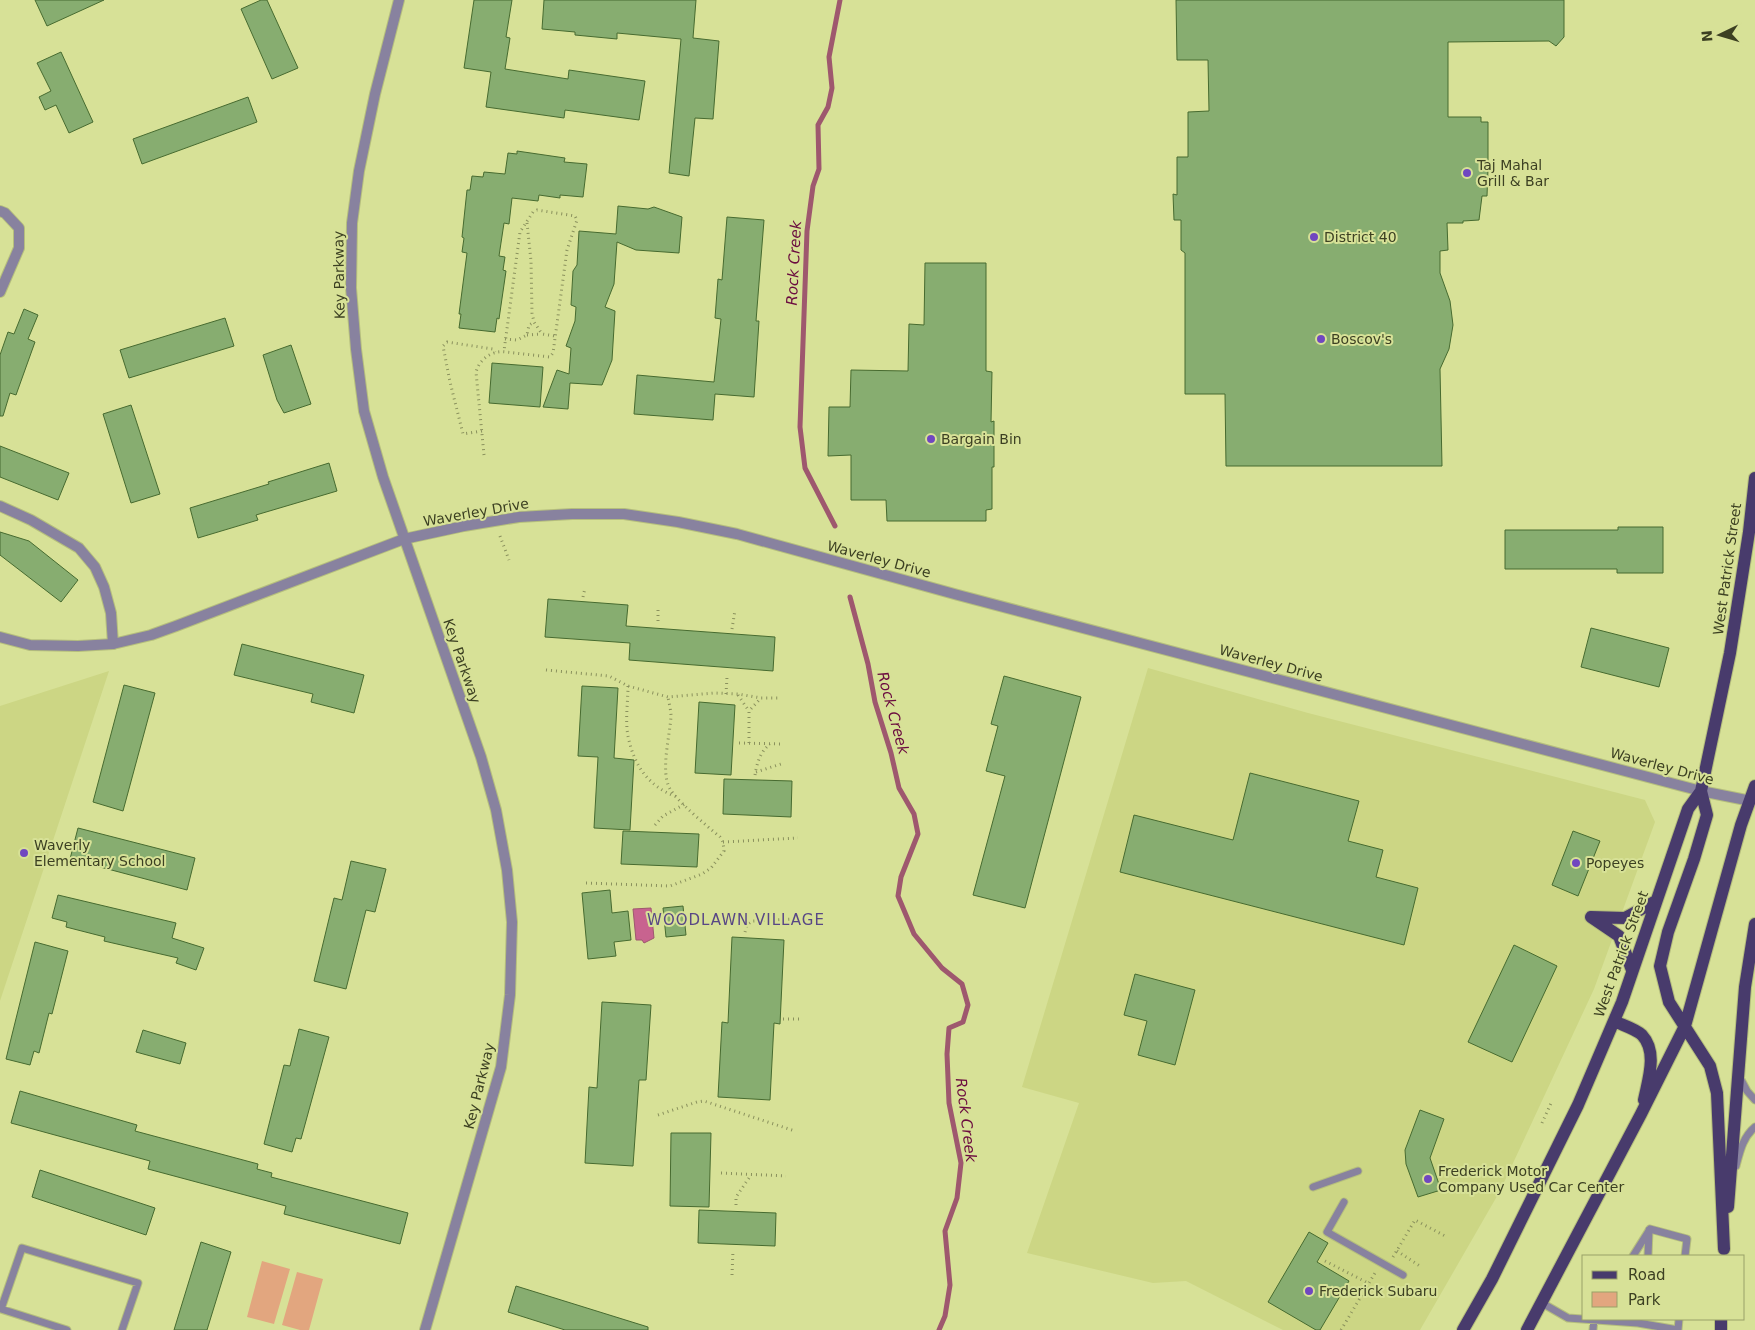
<svg xmlns="http://www.w3.org/2000/svg" width="1755" height="1330" viewBox="0 0 1755 1330" font-family="'DejaVu Sans',sans-serif">
	<rect width="100%" height="100%" fill="#d7e197"/>
	<path fill="#ccd684" d="M1148 668 1308 713 1645 800 1655 822 1594 989 1500 1191 1420 1330H1283L1186 1281 1153 1283 1027 1253 1079 1103 1022 1087Z
		M109 671 0 1001V706Z"/>
	<path fill="#e2a67f" d="M262 1261 290 1269 274 1324 247 1317Z
		M297 1272 323 1279 309 1330H300L282 1325Z"/>
	<path fill="#c8638f" stroke="#9e586e" d="M651 908 654 938 644 943 642 940H636L633 909Z"/>
	<g fill="none" stroke-linecap="round" stroke-linejoin="round">
		<path stroke="#9e586e" stroke-width="5" d="M835 526 805 468 800 427 807 231 813 186 819 169 818 125 828 107 832 88 829 57 840 0
			M850 597 868 664 875 702 891 753 899 788 914 814 918 834 901 877 898 896 914 934 942 968 962 984 968 1005 963 1022 949 1028 947 1054 949 1103 961 1163 957 1198 945 1231 950 1285 945 1316 939 1330"/>
	</g>
	<path fill="#87ad70" stroke="#476b30" d="M35 0H104L47 26Z
		M261 0H267L298 68 272 79 241 9Z
		M474 0H512L506 37 510 38 505 69 568 79 569 70 645 81 639 120 565 110 564 118 486 107 491 72 464 68Z
		M544 0H696L693 38 719 41 713 119 695 118 689 176 669 173 681 39 617 33V39L575 35V32L542 29Z
		M1176 0H1564V37L1556 46 1549 41 1448 42V117H1481V122H1488V169L1487 196H1482L1479 220 1463 221V223H1447L1448 250 1440 251V273L1450 301 1453 325 1449 349 1440 369 1442 466H1226L1225 394H1185V253L1181 250V220H1174L1173 194 1177 195V157H1188V112L1209 111 1208 60H1177Z
		M61 52 93 122 69 133 56 105 45 110 39 97 51 91 37 63Z
		M248 97 257 122 142 164 133 139Z
		M517 151 565 158 564 162 587 164 583 197 560 195V198L539 195 538 201 512 198 509 224 504 223 499 256 505 257 503 270 506 271 499 319 497 318 495 332 459 328 461 314H459L467 253 462 252 464 238 462 237 467 190H470L472 176 483 177 484 172 505 174 508 153 517 154Z
		M618 206 648 209 654 207 682 217 679 253 636 250 617 242 614 284 605 307 615 311 612 360 602 385 570 383 568 409 543 407 557 370 569 374 571 348 566 346 575 321 576 307 571 305 573 271 577 265 579 231 616 234Z
		M727 217 764 220 756 321H759L754 397 715 394 713 420 634 414 637 375 714 382 721 319 715 318 718 279 722 280Z
		M925 263H986V371L992 372 991 422 994 421V467H992V509L986 510V521H887L886 500H851V455L828 456 829 407H850L851 370 908 371 909 324 924 325Z
		M24 309 38 315 28 339 35 342 16 395 10 393 3 416H0V355L8 332 14 334Z
		M225 318 234 346 129 378 120 350Z
		M291 345 311 404 284 413 277 400 263 355Z
		M492 363 543 367 540 407 489 403Z
		M131 405 160 494 131 503 103 414Z
		M0 446 69 473 58 500 0 477Z
		M329 463 337 491 256 515 258 520 198 538 190 508 269 484 268 482Z
		M1618 527H1663V573H1617V569H1505V530H1618Z
		M0 532 29 541 78 580 61 602 0 555Z
		M548 599 628 605 626 626 775 637 773 671 629 660 630 643 545 637Z
		M1591 628 1669 648 1659 687 1581 667Z
		M242 644 364 675 354 713 311 702 313 694 234 675Z
		M1004 676 1081 697 1025 908 973 895 1005 776 986 771 998 726 991 724Z
		M124 685 155 693 123 811 93 802Z
		M582 686 618 688 614 758 634 760 630 830 594 828 598 757 578 756Z
		M699 702 735 705 731 775 695 773Z
		M1250 773 1359 801 1348 841 1383 850 1376 877 1418 888 1404 945 1120 872 1134 815 1233 840Z
		M724 779 792 781 791 817 723 814Z
		M78 828 195 858 187 890 70 859Z
		M623 831 699 834 697 867 621 864Z
		M1573 831 1600 841 1578 896 1552 885Z
		M351 861 386 869 375 912 366 910 346 989 314 981 334 898 342 900Z
		M610 890 612 913 628 911 631 940 614 942 616 956 588 959 582 893Z
		M58 895 176 923 172 938 204 948 196 970 176 963 178 958 104 941 105 937 66 927 67 922 52 918Z
		M683 906 686 935 666 937 663 908Z
		M732 937 784 940 780 1024 774 1023 770 1100 718 1097 722 1022 728 1023Z
		M35 942 68 951 52 1014 49 1013 39 1053 34 1051 30 1065 6 1059Z
		M1514 945 1557 966 1512 1062 1468 1042Z
		M1135 974 1195 990 1175 1065 1138 1055 1147 1021 1124 1015Z
		M602 1002 651 1005 646 1080H639L633 1166 585 1163 589 1087 597 1088Z
		M299 1029 329 1037 301 1139 296 1138 292 1152 264 1144 284 1065 290 1066Z
		M143 1030 186 1043 180 1064 136 1052Z
		M20 1091 137 1125 135 1131 258 1164 257 1169 272 1173 271 1177 408 1213 400 1244 284 1214 286 1206 148 1169 150 1161 11 1123Z
		M1420 1110 1444 1119 1430 1158 1441 1190 1418 1197 1406 1164 1405 1150Z
		M671 1133H711L709 1207 670 1206Z
		M40 1170 155 1208 146 1235 32 1197Z
		M699 1210 776 1213 775 1246 698 1243Z
		M1309 1232 1328 1243 1317 1262 1349 1281 1320 1330H1316L1268 1302Z
		M201 1242 231 1252 207 1330H174Z
		M516 1286 648 1327V1330H565L508 1312Z"/>
	<g fill="none" stroke-linecap="round" stroke-linejoin="round">
		<g stroke="#b5be7d" stroke-width="9">
			<path id="service" d="M1740 1078 1747 1091 1755 1100
				M1736 1166C1740 1151 1743 1137 1755 1127
				M1313 1187 1358 1171
				M1344 1202 1327 1232 1403 1275
				M1650 1229 1687 1239 1685 1256
				M1633 1256 1650 1229
				M1648 1256 1649 1230
				M1542 1303 1568 1318 1638 1323 1678 1330
				M67 1330 1 1309 22 1248 138 1283 122 1330
				M1593 1330 1594 1319
				M1678 1330 1679 1319"/>
		</g>
		<g stroke="#b5be7d" stroke-width="12">
			<path id="minor" d="M0 211 5 213 19 228V248L0 292
				M0 506 31 520 79 548 95 567 104 587 111 613 113 644"/>
		</g>
		<g stroke="#b5be7d" stroke-width="12">
			<path id="tertiary" d="M399 0 375 94 359 171 352 223 351 288 356 349 364 411 383 477 481 757 496 810 507 870 512 922 510 995 501 1067 425 1330
				M0 637 30 645 78 646 113 644 151 635 176 626 404 539 464 526 519 517 572 514H624L678 522 737 534 958 595 1701 791 1751 801"/>
		</g>
		<g stroke="#b5be7d" stroke-width="14">
			<path id="primary" d="M1701 791 1707 815 1694 859 1668 932 1660 966 1669 1002 1710 1066 1717 1093 1724 1249
				M1591 917 1619 936 1632 970
				M1591 917 1625 918 1656 901
				M1614 1021C1622 1025 1636 1029 1642 1035 1658 1052 1648 1080 1644 1100
				M1728 1207 1745 987 1755 924
				M1463 1330 1492 1279 1578 1105 1622 1002 1688 809 1701 791 1730 653 1749 532 1755 478
				M1527 1330 1641 1114 1685 1026 1741 825 1755 786
				M1721 1330V1319"/>
		</g>
		<path stroke="#8a915d" stroke-width="3" stroke-dasharray="1 4" stroke-linecap="butt" d="M527 223 531 261 532 313 534 322 542 334 555 336
			M527 335 542 334
			M505 339 517 340 527 335 529 325 534 322
			M482 431 463 434 450 382 443 346 447 342 493 349 495 352
			M484 455 476 372C480 358 493 350 506 352L550 357 553 353 567 250 577 220 575 216 537 210 533 212 520 232 504 351
			M500 536 509 560
			M583 597 585 588
			M658 621V609
			M732 629 735 610
			M546 670 609 676 628 686 668 697 714 693 738 694 761 698H780
			M628 686C628 702 625 720 628 736 634 766 649 787 677 797
			M726 694 727 677
			M738 695 749 711
			M739 743 781 744
			M749 743V711L761 698
			M756 772 781 764
			M755 775C757 763 760 752 770 744
			M655 825 663 816 685 804
			M723 842 798 838
			M586 883 670 886 702 874 711 868 724 851 723 842 720 837C707 826 678 802 670 789 660 771 670 736 671 716 671 710 669 703 668 697
			M745 932 747 925 752 921 792 919
			M783 1019H800
			M658 1115 697 1102 704 1101 795 1131
			M1542 1123 1552 1101
			M721 1173 786 1176
			M736 1205V1197L751 1175
			M1397 1251 1420 1266
			M1393 1257 1415 1220 1447 1237
			M1325 1261 1368 1283
			M732 1275 733 1250
			M1341 1330 1375 1273"/>
		<use href="#service" stroke="#88829f" stroke-width="7"/>
		<use href="#minor" stroke="#88829f" stroke-width="10"/>
		<use href="#tertiary" stroke="#88829f" stroke-width="10"/>
		<use href="#primary" stroke="#483b6c" stroke-width="12"/>
	</g>
	<g fill="#7048c0" stroke="#d7e197" stroke-width="2">
		<circle cx="1467" cy="173" r="5"/>
		<circle cx="1314" cy="237" r="5"/>
		<circle cx="1321" cy="339" r="5"/>
		<circle cx="931" cy="439" r="5"/>
		<circle cx="24" cy="853" r="5"/>
		<circle cx="1576" cy="863" r="5"/>
		<circle cx="1428" cy="1179" r="5"/>
		<circle cx="1309" cy="1291" r="5"/>
	</g>
	<g text-anchor="middle" stroke-width="4" stroke-linejoin="round" paint-order="stroke">
		<g font-size="14" fill="#3c4022" stroke="#d7e197" text-anchor="start">
			<text x="1477" y="170">Taj Mahal<tspan x="1477" dy="16">Grill &amp; Bar</tspan></text>
			<text x="1324" y="242">District 40</text>
			<text x="1331" y="344">Boscov's</text>
			<text x="941" y="444">Bargain Bin</text>
			<text x="34" y="850">Waverly<tspan x="34" dy="16">Elementary School</tspan></text>
			<text x="1586" y="868">Popeyes</text>
			<text x="1438" y="1176">Frederick Motor<tspan x="1438" dy="16">Company Used Car Center</tspan></text>
			<text x="1319" y="1296">Frederick Subaru</text>
		</g>
		<g font-size="14" fill="#3c4022" stroke="#d7e197">
			<text transform="translate(339 275) rotate(-91)" y="5">Key Parkway</text>
			<text transform="translate(476 512) rotate(-10)" y="5">Waverley Drive</text>
			<text transform="translate(879 559) rotate(15)" y="5">Waverley Drive</text>
			<text transform="translate(1727 569) rotate(-82)" y="5">West Patrick Street</text>
			<text transform="translate(462 661) rotate(71)" y="5">Key Parkway</text>
			<text transform="translate(1271 663) rotate(15)" y="5">Waverley Drive</text>
			<text transform="translate(1662 766) rotate(15)" y="5">Waverley Drive</text>
			<text transform="translate(1621 954) rotate(-70)" y="5">West Patrick Street</text>
			<text transform="translate(479 1086) rotate(-76)" y="5">Key Parkway</text>
		</g>
		<g font-size="15" font-style="italic" fill="#6b0c3f" stroke="#d7e197">
			<text transform="translate(794 263) rotate(-87)" y="5">Rock Creek</text>
			<text transform="translate(893 713) rotate(75)" y="5">Rock Creek</text>
			<text transform="translate(966 1120) rotate(83)" y="5">Rock Creek</text>
		</g>
		<g font-size="15" letter-spacing="1" fill="#584785" stroke="#d7e197">
			<text x="736" y="925">WOODLAWN VILLAGE</text>
		</g>
	</g>
	<rect x="1582" y="1255" width="162" height="65" fill="#d7e197" stroke="#99a168"/>
	<rect x="1592" y="1271" width="25" height="8" fill="#483b6c" stroke="#99a168"/>
	<text x="1628" y="1280" font-size="15" fill="#3c4022">Road</text>
	<rect x="1592" y="1292" width="25" height="15" fill="#e2a67f" stroke="#99a168"/>
	<text x="1628" y="1305" font-size="15" fill="#3c4022">Park</text>
	<g transform="translate(1720 35) rotate(265)" stroke="#d7e197" stroke-width="4" paint-order="stroke">
	<path d="M0-4L9 19L0 12L-9 19Z" fill="#3c4022"/>
	<text y="-8" font-size="14" font-weight="bold" text-anchor="middle" fill="#3c4022">N</text>
	</g>
</svg>
